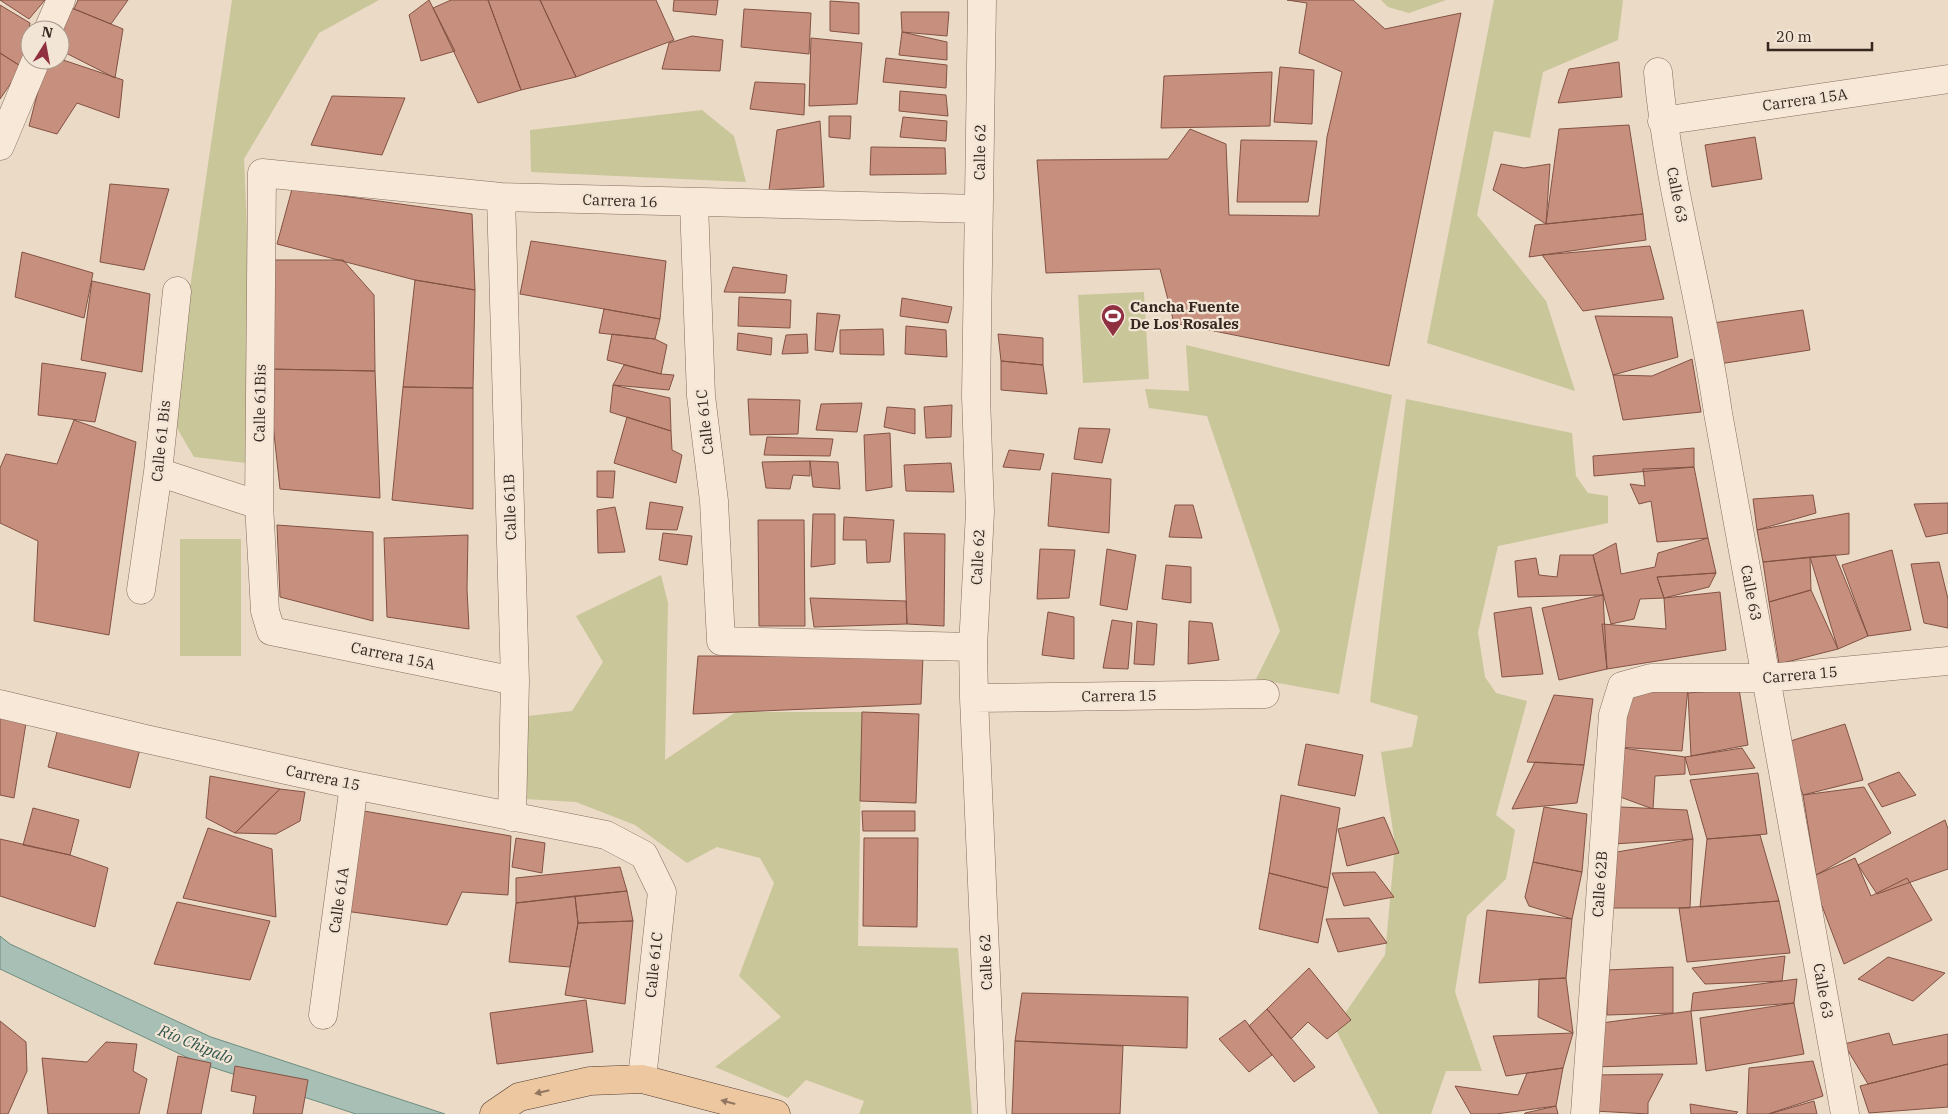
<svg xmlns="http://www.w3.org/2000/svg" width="1948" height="1114" viewBox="0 0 1948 1114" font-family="'IBM Plex Serif',serif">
	<rect width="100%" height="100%" fill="#ebdac6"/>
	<path fill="#c9c69a" d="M232 0H379L319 33 244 159 253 370 246 463 194 457 171 418Z
		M1381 0H1446L1409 13 1388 7Z
		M1494 0H1623L1618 40 1543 72 1530 138 1494 131 1477 215 1546 301 1575 391 1427 343Z
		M702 110 734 136 746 182 531 172 530 130Z
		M1144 292 1149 379 1083 383 1078 295Z
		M1186 345 1392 395 1339 694 1256 679 1280 631 1207 416 1149 408 1145 389 1189 391Z
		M1406 399 1572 433 1576 476 1588 493 1608 496V523L1498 546 1478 632 1485 677 1496 693 1527 701 1496 815 1515 830 1506 879 1467 916 1455 992 1482 1071H1446L1431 1114H1379L1335 1028 1385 955 1395 844 1381 752 1412 747 1418 716 1370 702Z
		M180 539H241V656H180Z
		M661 575 668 603 665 760 736 712H862L858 946 958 948 972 1114H859L864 1101 806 1080 788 1098 715 1067 781 1017 739 976 774 883 760 858 717 847 687 863 635 825 576 802 525 799 528 716 572 711 603 662 576 616Z"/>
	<path fill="#a7bfb4" stroke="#6e8d80" d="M0 936 10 944 211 1037 445 1114H356L199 1063 0 969Z"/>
	<path fill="#c7907e" stroke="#835244" d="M0 0H45L29 19Z
		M78 0H128L111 24 74 9Z
		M429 0 455 51 421 61 409 15Z
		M451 0H488L521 90 478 103 433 8Z
		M488 0H540L576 77 521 90Z
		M540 0H656L674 40 576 77Z
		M674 0H718L716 15 673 11Z
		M1287 0H1353L1385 29 1461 13 1389 366 1174 323 1160 269 1046 273 1037 160 1168 159 1190 129 1226 144 1229 215 1319 216 1327 137 1342 72 1299 53 1307 3Z
		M830 1 859 3V34L830 31Z
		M0 5 30 23 22 67 0 53Z
		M67 6 123 29 115 78 60 50V30Z
		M744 9 811 13 809 54 741 47Z
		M901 12H949L947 36 902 32Z
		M902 32 947 42V60L899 55Z
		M692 36 723 40 720 71 662 69 669 43Z
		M811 38 862 43 857 104 809 106Z
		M0 53 22 67 0 99Z
		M886 58 947 65 946 88 883 82Z
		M60 59 123 80 119 118 77 103 57 134 29 126 46 60Z
		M1619 62 1622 97 1558 103 1569 69Z
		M1280 67 1314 70 1312 124 1274 122Z
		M1272 72 1270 126 1161 128 1164 76Z
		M755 82 805 84 804 115 750 109Z
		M900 91 946 95 948 116 899 111Z
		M332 96 405 98 382 155 311 145Z
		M829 116H851L850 139 829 137Z
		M903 117 947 121 946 141 900 137Z
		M820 121 824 187 769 190 777 130Z
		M1629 125 1643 214 1546 224 1559 129Z
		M1755 137 1762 179 1712 187 1705 145Z
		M1241 140 1317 141 1308 202H1237Z
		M871 147 945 148 946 174 870 175Z
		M1501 164 1524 168 1550 164 1546 224 1493 190Z
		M110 184 169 189 144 270 100 262Z
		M292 189 472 214 475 290 415 280 277 244Z
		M1643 214 1646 240 1529 257 1535 225Z
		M531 241 666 261 660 319 520 294Z
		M1650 246 1664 299 1583 311 1542 255Z
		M22 252 93 273 84 318 15 297Z
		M272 260H343L374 295 375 371 267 369Z
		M733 267 787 275 785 293 724 292Z
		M415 280 475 290 473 388 403 387Z
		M92 281 150 294 142 372 81 360Z
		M739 297 791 300 790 328 738 326Z
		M902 298 952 307 948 323 900 316Z
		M604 309 660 319 655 339 599 333Z
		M1803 310 1810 350 1719 364 1713 323Z
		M817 313 840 315 833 352 815 350Z
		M1595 316 1672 317 1678 357 1613 375Z
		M906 326 946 330 947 357 905 354Z
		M883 329 884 355 840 354V330Z
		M738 333 772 338 771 355 737 350Z
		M612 334 655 339 667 345 661 374 607 360Z
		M807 334 808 353 782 354 786 335Z
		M998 334 1043 338V365L1001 361Z
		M1692 359 1701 412 1623 420 1613 375 1652 376Z
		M1001 361 1043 365 1047 394 1001 390Z
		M42 363 106 373 95 422 38 415Z
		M624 365 661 374 674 375 669 390 613 385Z
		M267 369 375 371 380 498 280 489Z
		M613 385 670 398 671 431 610 412Z
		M403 387 473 388V509L392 500Z
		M748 399 800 400 798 434 750 435Z
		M862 403 857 432 816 430 821 404Z
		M952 405 951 437 926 438 924 407Z
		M887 407 915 409V434L884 427Z
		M627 417 671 431 672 450 682 455 676 483 614 463Z
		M74 420 136 442 109 635 34 621 38 541 0 523V468L6 454 57 464Z
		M1079 428 1110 429 1102 463 1074 459Z
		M890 433 892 487 866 491 864 435Z
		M767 437 833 439 830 456 764 455Z
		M1694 448V467L1594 476 1593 456Z
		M1009 450 1044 454 1040 470 1003 467Z
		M810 461V476L793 475 790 489 766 488 762 462Z
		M810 461 838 462 840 489 813 487Z
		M951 463 954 492 906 491 904 465Z
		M1694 467 1708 538 1657 542 1651 501 1639 504 1630 484 1645 486 1643 469Z
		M597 471H615L613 498 597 497Z
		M1052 473 1111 479 1109 533 1048 526Z
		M1813 495 1816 513 1757 530 1753 499Z
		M650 502 683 507 677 530 646 529Z
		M1948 503V533L1926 537 1914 504Z
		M1175 505H1193L1202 538 1169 537Z
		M615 507 625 552 598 553 597 510Z
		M1849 513V554L1763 562 1757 530Z
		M813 514H835V564L811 567Z
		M844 517 894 520 890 562 867 563 866 540H843Z
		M758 520H804L805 626H759Z
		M277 525 373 532V621L280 597Z
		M663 533 692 536 687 565 659 560Z
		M904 533 945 534 944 626 907 624Z
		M468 535 467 589 469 629 387 617 384 538Z
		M1708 538 1716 573 1657 577 1664 598 1640 599 1634 619 1611 624 1593 555 1616 543 1621 574 1655 567 1658 553Z
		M1040 549 1075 550 1069 598 1037 599Z
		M1107 549 1136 555 1127 610 1100 605Z
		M1892 550 1911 630 1868 636 1842 565Z
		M1560 555H1593L1603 595 1518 597 1515 561 1536 558 1539 575 1557 577Z
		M1835 555 1868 636 1838 649 1810 557Z
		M1810 557 1811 590 1769 602 1763 562Z
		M1939 562 1948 599V628L1924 623 1911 564Z
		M1166 565 1191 567V603L1162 599Z
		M1716 573 1709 587 1664 598 1657 577Z
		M1811 590 1838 649 1779 664 1769 602Z
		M1720 592 1726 650 1607 669 1602 624 1666 629 1664 598Z
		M1603 595 1607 669 1559 680 1542 608Z
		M810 598 906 601 907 624 814 627Z
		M1531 607 1543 674 1502 677 1494 613Z
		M1048 612 1074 617V659L1042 655Z
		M1112 620 1132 623 1128 669 1103 668Z
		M1137 621 1157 624 1154 665 1134 664Z
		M1189 621 1212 623 1219 660 1188 664Z
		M698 656H923L921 704 693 714Z
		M1688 687 1682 751 1616 747 1628 690Z
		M1739 689 1748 745 1691 756 1688 693Z
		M1554 695 1593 699 1584 765 1527 762Z
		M862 712 919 714 916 803 860 801Z
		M0 718 26 723 14 798 0 795Z
		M1845 724 1863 780 1803 795 1784 743Z
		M58 728 140 749 130 788 48 767Z
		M1306 744 1363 755 1355 796 1298 785Z
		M1616 747 1685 757V774L1655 776 1653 809 1612 794Z
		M1742 748 1755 768 1690 775 1685 757Z
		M1535 762 1584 765 1577 803 1512 809Z
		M1899 772 1916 795 1882 807 1868 784Z
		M1758 773 1767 834 1707 839 1690 780Z
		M210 776 280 789 235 833 206 818Z
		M1864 787 1891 833 1816 875 1803 795Z
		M280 789 305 792 300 821 276 834 235 833Z
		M1281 795 1340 808 1328 888 1269 873Z
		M1544 807 1587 814 1582 872 1533 862Z
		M1620 807 1687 810 1693 839 1613 844Z
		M33 808 79 820 70 855 23 845Z
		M358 810 511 836 508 895 462 892 447 925 345 911Z
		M862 811H915V831H863Z
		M1384 817 1399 853 1347 866 1338 829Z
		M1945 820 1948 829V869L1877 894 1858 865Z
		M208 828 272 849 276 917 183 898Z
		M1760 835 1779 901 1700 907 1707 839Z
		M516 838 545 843 542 873 512 867Z
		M864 838H918L917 927 863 926Z
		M0 839 70 855 108 868 95 927 0 896Z
		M1693 839 1690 908H1610L1617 852Z
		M1855 858 1871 896 1907 878 1932 920 1844 964 1811 877Z
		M1533 862 1582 872 1572 919 1529 906 1525 897Z
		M620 867 627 891 516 903V878Z
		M1375 872 1394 897 1344 906 1332 873Z
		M1269 873 1328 888 1318 943 1259 929Z
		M627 891 633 921 578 923 575 896Z
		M575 896 578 923 570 967 509 962 516 903Z
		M1779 901 1790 953 1687 962 1679 908Z
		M177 902 270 921 250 980 154 964Z
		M1487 910 1572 919 1566 978 1479 983Z
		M1369 918 1387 943 1338 952 1326 919Z
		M633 921 625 1004 565 995 578 923Z
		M1785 956 1782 981 1705 984 1692 968Z
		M1888 957 1945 973 1913 1001 1858 979Z
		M1673 967V1013L1607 1015V970Z
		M1309 968 1351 1020 1327 1039 1308 1022 1291 1039 1267 1009Z
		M1566 978 1573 1033 1538 1017 1539 979Z
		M1797 979 1794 1003 1691 1011 1693 993Z
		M1022 993 1188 997 1187 1048 1015 1041Z
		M586 1000 593 1052 497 1064 490 1013Z
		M1794 1003 1804 1054 1706 1071 1700 1018Z
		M1267 1009 1315 1067 1294 1082 1249 1026Z
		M1691 1011 1697 1064 1592 1067 1594 1024Z
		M1245 1020 1272 1055 1249 1072 1219 1039Z
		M0 1021 26 1042 27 1071 8 1114H0Z
		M1573 1033 1563 1068 1506 1076 1493 1036Z
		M1889 1033 1893 1045 1948 1034V1064L1868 1084 1844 1044Z
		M1015 1041 1123 1046 1120 1114H1012Z
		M106 1042 137 1044 133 1071 147 1079 139 1114H48L42 1058 87 1062Z
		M178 1056 211 1063 201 1114H167Z
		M1813 1061 1823 1096 1768 1114H1747L1749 1068Z
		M1948 1064V1107L1869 1113 1860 1086Z
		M235 1066 308 1080 302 1114H253L256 1096 231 1091Z
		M1563 1068 1556 1106 1496 1114H1471L1455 1086 1518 1095 1527 1073Z
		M1663 1074 1648 1103V1114L1595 1111 1596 1075Z
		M1814 1101 1817 1114H1769Z
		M1690 1104 1738 1112 1736 1114H1691Z
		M1556 1106 1558 1114H1524L1525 1113Z"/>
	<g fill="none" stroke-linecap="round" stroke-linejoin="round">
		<g stroke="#856b5d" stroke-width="29">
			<path id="minor" d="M982 0 976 396 980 512 973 647 974 698 992 1114
				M48 30 61 0
				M1658 72C1668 187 1702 298 1718 413L1845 1114
				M1662 121 1948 79
				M0 146 36 60
				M501 197 515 681 512 817
				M694 203 701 396 714 501 721 641 973 647
				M158 472 259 505
				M141 590 158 472 177 291
				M515 681 271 631 265 611 259 505 262 173 501 197 979 209
				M974 698 1265 694
				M0 704 146 739 354 785 606 835 644 855 662 892 642 1079
				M323 1015 354 785
				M1585 1114 1613 715 1622 686 1651 678H1767L1948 661"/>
		</g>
		<g stroke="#533b31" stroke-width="29">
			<path id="primary" d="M494 1114 519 1097 590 1081 642 1079 776 1114"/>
		</g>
		<use href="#minor" stroke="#f7e8d8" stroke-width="28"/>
		<use href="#primary" stroke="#ecc7a0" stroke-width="28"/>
	</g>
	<defs><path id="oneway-solid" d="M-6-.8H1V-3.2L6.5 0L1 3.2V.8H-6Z" transform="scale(1.25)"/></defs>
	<g fill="#917760">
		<use href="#oneway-solid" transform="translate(542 1092) rotate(167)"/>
		<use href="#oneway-solid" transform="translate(728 1102) rotate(-165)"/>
	</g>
	<defs>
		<g id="stadium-pin" transform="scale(1.25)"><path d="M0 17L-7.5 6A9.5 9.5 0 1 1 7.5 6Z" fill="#903142" stroke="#f3e5d5"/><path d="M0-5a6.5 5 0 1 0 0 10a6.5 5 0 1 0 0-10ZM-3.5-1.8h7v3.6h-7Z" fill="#fff"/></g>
	</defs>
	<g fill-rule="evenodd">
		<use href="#stadium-pin" x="1113" y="316"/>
	</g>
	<g text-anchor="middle" stroke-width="4.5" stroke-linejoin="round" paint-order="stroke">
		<g font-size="15" fill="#362720" stroke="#f3e5d5">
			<text transform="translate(1805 100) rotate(-8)" y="5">Carrera 15A</text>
			<text transform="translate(980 152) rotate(-89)" y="5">Calle 62</text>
			<text transform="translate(1677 195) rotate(79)" y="5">Calle 63</text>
			<text transform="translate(620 201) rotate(2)" y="5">Carrera 16</text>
			<text transform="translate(260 403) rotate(-89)" y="5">Calle 61Bis</text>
			<text transform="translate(705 422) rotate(-96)" y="5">Calle 61C</text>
			<text transform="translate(161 441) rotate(-84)" y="5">Calle 61 Bis</text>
			<text transform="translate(510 507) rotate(-92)" y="5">Calle 61B</text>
			<text transform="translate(978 557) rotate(-87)" y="5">Calle 62</text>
			<text transform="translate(1751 593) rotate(79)" y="5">Calle 63</text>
			<text transform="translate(393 656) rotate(12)" y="5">Carrera 15A</text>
			<text transform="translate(1800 675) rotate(-5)" y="5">Carrera 15</text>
			<text transform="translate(1119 696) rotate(-1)" y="5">Carrera 15</text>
			<text transform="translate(323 778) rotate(12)" y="5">Carrera 15</text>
			<text transform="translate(1600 884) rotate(-86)" y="5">Calle 62B</text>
			<text transform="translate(339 900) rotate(-82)" y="5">Calle 61A</text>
			<text transform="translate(986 962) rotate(-92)" y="5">Calle 62</text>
			<text transform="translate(654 965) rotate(-84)" y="5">Calle 61C</text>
			<text transform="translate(1823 991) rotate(80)" y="5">Calle 63</text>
		</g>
		<g font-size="15" font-weight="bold" fill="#362720" stroke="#f3e5d5" text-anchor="start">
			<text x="1130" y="312">Cancha Fuente<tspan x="1130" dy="17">De Los Rosales</tspan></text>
		</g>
		<g font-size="16" font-style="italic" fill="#30554c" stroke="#f3e5d5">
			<text transform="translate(196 1044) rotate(22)" y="6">Río Chipalo</text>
		</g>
	</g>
	<g transform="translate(45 45) rotate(11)"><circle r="24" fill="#f3e5d5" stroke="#a7998d"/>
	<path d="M0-4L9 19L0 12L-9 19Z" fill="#903142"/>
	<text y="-8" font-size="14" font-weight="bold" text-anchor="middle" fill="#362720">N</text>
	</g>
	<path d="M1768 42v8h104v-8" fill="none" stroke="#362720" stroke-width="2.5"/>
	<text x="1776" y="42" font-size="15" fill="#362720" stroke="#f3e5d5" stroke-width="4" paint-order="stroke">20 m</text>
</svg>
